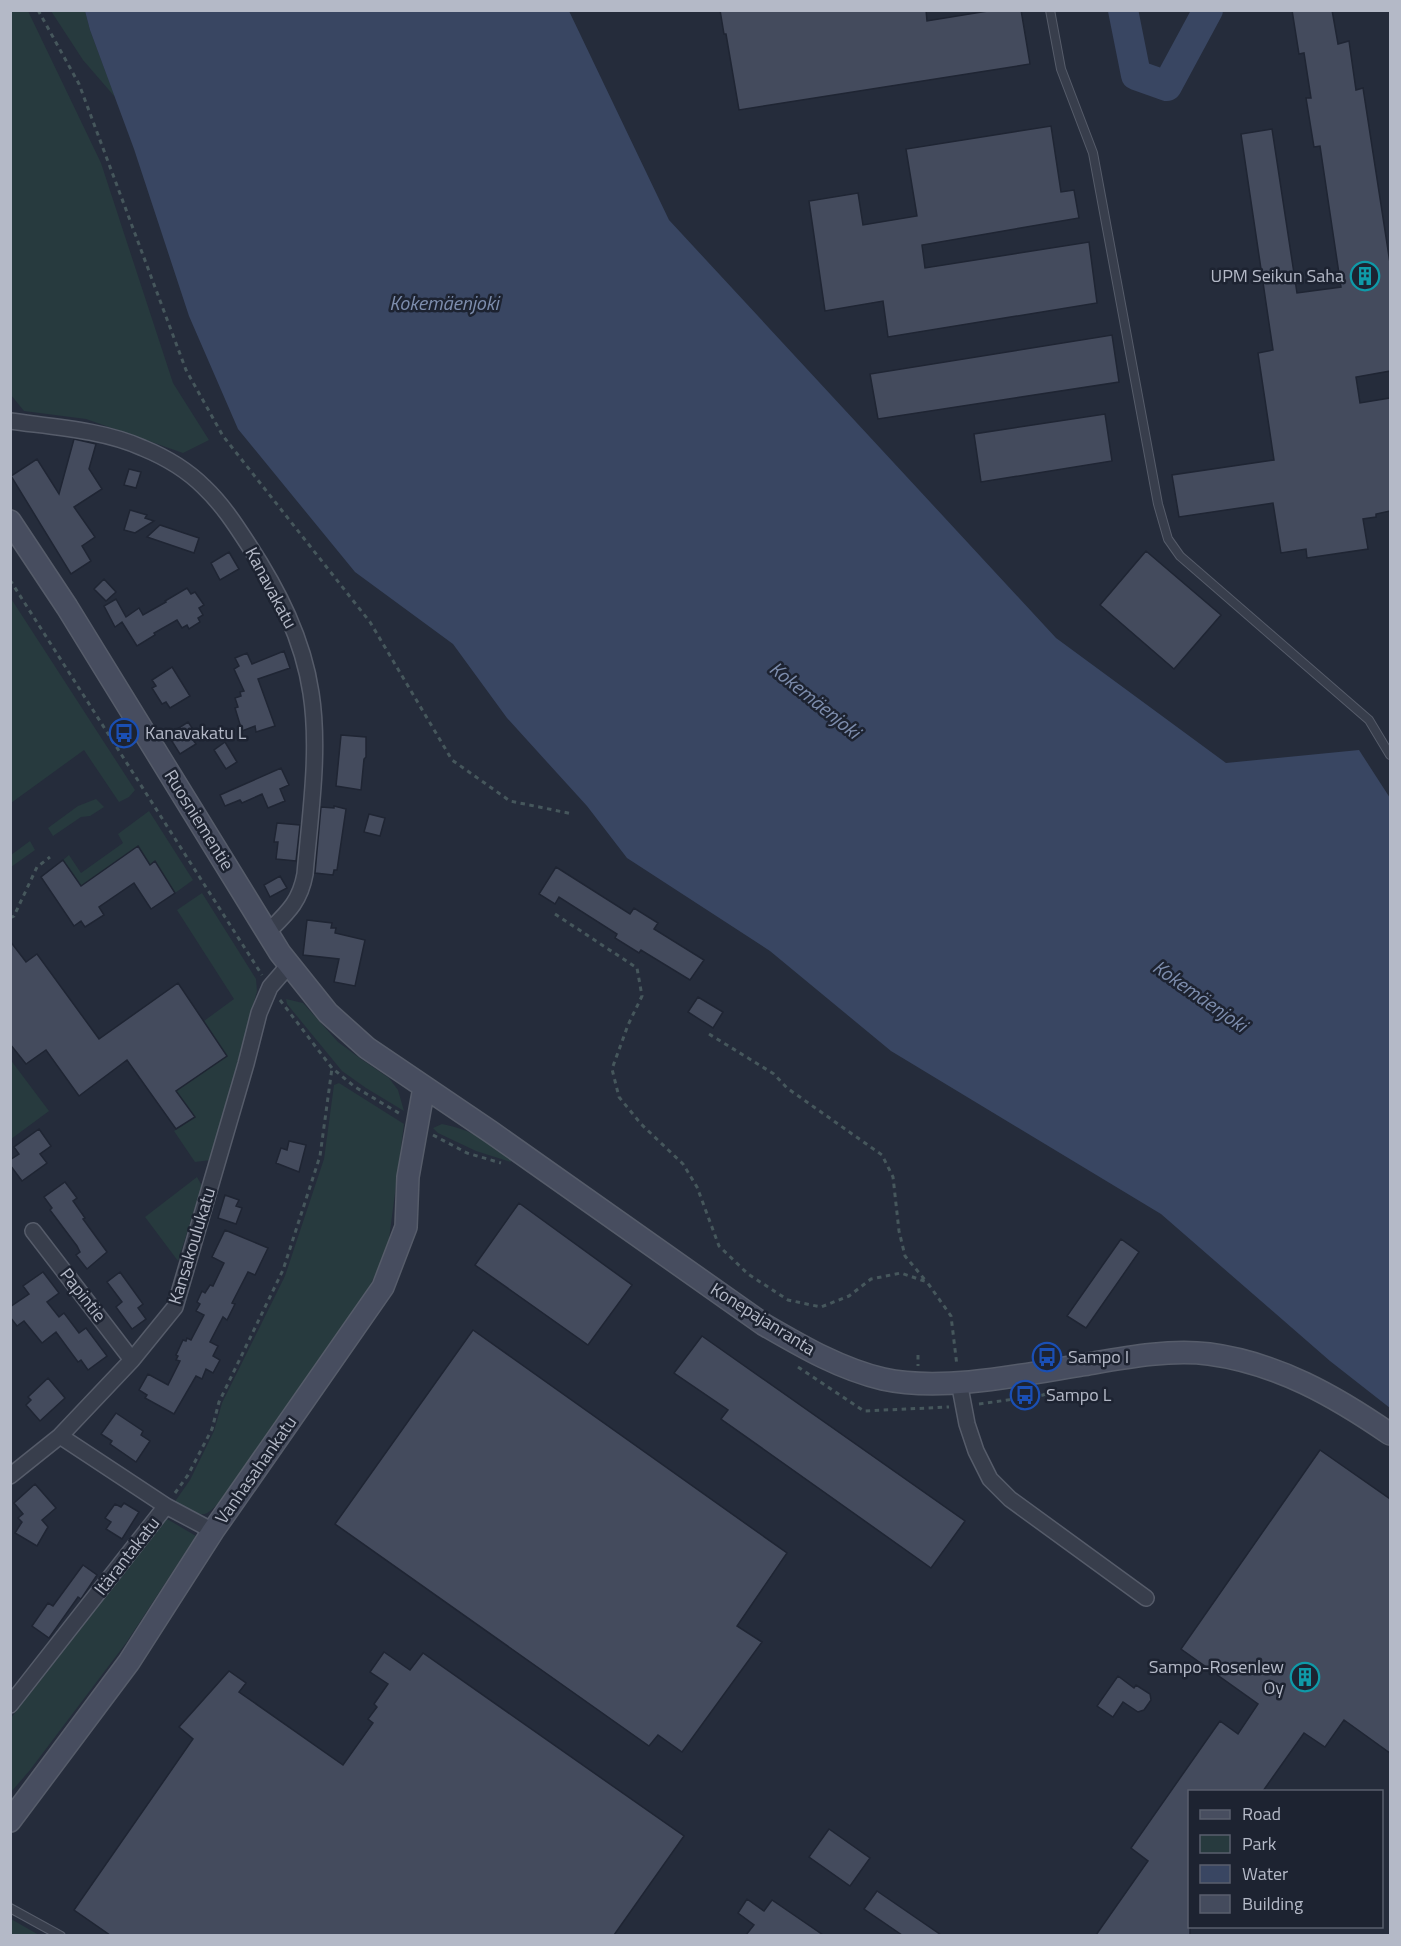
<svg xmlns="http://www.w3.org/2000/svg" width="1401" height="1946" viewBox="0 0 1401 1946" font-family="'Titillium Web',sans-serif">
	<rect width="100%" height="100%" fill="#252c3b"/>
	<path fill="#273a3e" d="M10 11H28L101 163 173 383 209 440 183 453 86 419 24 411 11 395Z
		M51 11H85L90 30 115 97 83 60Z
		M10 597 135 790 129 797 119 802 84 750 11 803Z
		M96 799 104 807 90 816 81 817 53 836 48 828 78 806Z
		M149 811 193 880 175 893 154 861 150 865 81 886 63 860 69 855 81 873 123 843 118 834Z
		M30 841 35 850 11 867V855Z
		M202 893 256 979 257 991 211 1160 195 1162 174 1131 195 1117 176 1091 227 1056 204 1021 234 999 177 910Z
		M286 999 303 1003 338 1042 361 1059 389 1078 398 1090 404 1111 366 1088 342 1071 287 1004Z
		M10 1059 49 1111 11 1139H10Z
		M339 1083 404 1124 388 1247 368 1290 224 1496C203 1522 204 1516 176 1503V1500L190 1480 214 1431 222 1403 285 1276 324 1159 334 1085Z
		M442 1124C473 1130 486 1141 510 1158L511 1162 476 1151 438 1133 433 1128Z
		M197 1177 202 1186 178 1261 145 1217Z
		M162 1516 196 1536 126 1643 30 1770 11 1792V1718Z
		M11 1919 39 1935H11Z"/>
	<path fill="#394662" d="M85 11H569L669 220 1056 638 1226 763 1359 750 1390 798V1408L1330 1361 1161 1214 891 1051 770 951 627 858 587 806 507 718 453 644 355 572 238 429 189 316 134 149 90 30Z"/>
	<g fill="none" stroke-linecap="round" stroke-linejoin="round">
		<path stroke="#394662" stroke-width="30" d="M1123 10 1136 75 1167 86 1208 10"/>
	</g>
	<path fill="#444b5d" stroke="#1f2533" stroke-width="1.5" d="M720 10H926L927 21 994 10H1021L1030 64 739 110 726 34H724Z
		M1292 10H1332L1338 44 1349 41 1356 90 1363 88 1390 263V371L1356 377 1360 403 1390 398V511L1376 514V517L1363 519 1368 549 1307 558 1306 549 1281 553 1273 503 1179 517 1172 475 1274 460 1258 353 1273 350 1241 134 1272 129 1297 293 1341 287 1320 146 1314 147 1306 98H1311L1304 53 1299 54Z
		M1051 126 1061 192 1074 190 1079 218 922 245 925 268 1089 242 1097 303 888 337 883 301 825 311 809 201 858 193 863 225 917 216 906 149Z
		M1112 335 1119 382 878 419 870 374Z
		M1105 414 1112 461 981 482 974 434Z
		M74 439 96 444 89 469 102 489 74 507 95 537 82 546 91 561 71 574 11 476 37 459 59 494Z
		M129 469 141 472 136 488 124 485Z
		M130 510 147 515 145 518 154 521 135 533 124 530Z
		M160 525 199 538 194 553 147 537Z
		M1146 551 1221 615 1174 669 1100 605Z
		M229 552 239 569 220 580 211 563Z
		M104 579 116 592 106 601 94 589Z
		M187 588 191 594 195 592 204 605 199 608 203 615 198 618 200 622 189 629 187 625 182 628 177 620 154 633 155 635 137 646 122 622 115 627 104 606 116 599 126 617 139 608 143 615 166 602 165 601Z
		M284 651 290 668 258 679 275 726 256 732 255 726 242 731 235 708 238 707 235 698 241 696 240 692 244 691 234 669 239 666 235 658 247 653 252 664Z
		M172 667 190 696 170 708 166 702 162 704 152 688 156 686 152 680Z
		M188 722 195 732 190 736 196 744 180 754 168 735Z
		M341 735 366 737V757L364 759 361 790 336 786Z
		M225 742 237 762 226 769 214 750Z
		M281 768 289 785 280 789 285 801 268 808 262 794 242 803 240 800 225 806 220 795Z
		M334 806 346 809 337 870H334L333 875 315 873 321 807 334 808Z
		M369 814 385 818 380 836 364 832Z
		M277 823 300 825 296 861 276 859 278 842H274Z
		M138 846 150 865 155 861 175 893 151 909 134 883 99 907 104 915 85 927 81 921 74 926 41 877 63 860 81 886Z
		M556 867 630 914 634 908 658 923 654 929 704 960 690 980 641 950 639 953 615 938 617 934 559 897 555 904 539 894Z
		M280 876 287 888 270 897 264 885Z
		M307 920 332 923 331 928H336L335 933 365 940 355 986 334 982 339 959 303 955Z
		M10 941 26 962 37 954 99 1039 178 983 227 1056 176 1091 195 1117 176 1129 127 1060 79 1096 46 1050 26 1064 10 1044Z
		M698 997 723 1012 713 1028 688 1012Z
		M39 1129 51 1146 40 1154 47 1163 22 1181 10 1165V1160L19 1154 14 1147Z
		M289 1141 306 1145 299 1172 276 1163 281 1148 287 1150Z
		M65 1182 77 1198 73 1201 85 1218 83 1219 107 1252 87 1269 76 1255 80 1252 77 1246 50 1210 52 1208 44 1197Z
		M225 1195 239 1200 236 1206 242 1208 236 1224 218 1218Z
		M519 1203 632 1285 588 1345 475 1265Z
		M225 1230 268 1248 255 1275 248 1272 232 1303 235 1304 227 1320 223 1317 210 1342 218 1346 213 1356 220 1360 213 1373 206 1369 202 1379 196 1376 174 1414 145 1398 147 1395 139 1390 148 1374 168 1385 180 1361 176 1360 178 1356 176 1355 183 1340 186 1341 187 1338 191 1340 204 1315 196 1311 200 1304 197 1302 202 1291 205 1293 210 1285 213 1286 224 1263 212 1257Z
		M1121 1239 1139 1252 1086 1328 1067 1316Z
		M43 1272 59 1293 47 1302 59 1317 64 1313 79 1333 86 1328 107 1356 88 1370 81 1360 78 1362 56 1332 42 1343 24 1321 17 1326 10 1317V1307L29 1294 23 1286Z
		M120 1272 143 1304 138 1308 146 1319 132 1329 116 1307 122 1302 107 1282Z
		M473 1330 787 1553 737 1626 762 1642 682 1752 658 1735 649 1746 335 1524Z
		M702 1336 965 1521 931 1568 721 1419 728 1410 674 1373Z
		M48 1378 65 1398 40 1421 26 1405 31 1400 28 1397Z
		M116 1413 143 1431 141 1435 150 1441 136 1462 110 1444 112 1441 101 1434Z
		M1320 1450 1390 1499V1753L1344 1720 1325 1747 1304 1733 1263 1791H1190V1935H1096L1148 1861 1131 1848 1220 1721 1238 1734 1258 1704 1181 1649Z
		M35 1484 56 1508 42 1520 48 1527 37 1546 15 1533 22 1522 18 1518 23 1514 14 1503Z
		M124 1503 139 1512 122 1539 106 1529 111 1522 105 1518 115 1504 121 1507Z
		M83 1565 97 1575 81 1599 78 1597 49 1638 32 1626 48 1603 53 1606Z
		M384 1652 410 1670 423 1653 684 1836 614 1935H110L74 1910 193 1739 179 1727 229 1671 246 1683 239 1692 343 1765 373 1723 368 1719 377 1707 374 1704 388 1684 370 1672Z
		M1118 1676 1134 1688 1136 1685 1150 1694 1151 1700 1144 1710 1138 1712 1123 1702 1113 1717 1097 1706Z
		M829 1829 870 1858 850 1886 809 1857Z
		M877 1891 941 1935H902L864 1909Z
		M747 1899 764 1911 772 1900 823 1935H746L754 1925 738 1913Z"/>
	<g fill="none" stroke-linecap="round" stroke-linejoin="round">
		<g stroke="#565c6a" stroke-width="10">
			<path id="lane" d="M1050 10 1061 69 1093 153 1158 504 1168 539 1180 556 1369 720 1390 755
				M10 1908 61 1936"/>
		</g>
		<g stroke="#565c6a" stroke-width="18">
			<path id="street" d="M10 421C54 427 103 430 143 448 165 457 188 471 204 487 222 504 235 524 248 544 278 590 303 639 311 693 320 751 310 816 305 874 300 902 287 913 268 932
				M33 1231 132 1360
				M959 1382 967 1424 976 1451 990 1479 1010 1499 1146 1598
				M10 1476 60 1436 132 1360 175 1307 246 1064 259 1013 270 987 289 965
				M166 1506 213 1531
				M10 1705 166 1506 60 1436"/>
		</g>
		<g stroke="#565c6a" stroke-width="24">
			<path id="secondary" d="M10 521 67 607 280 953 328 1013 367 1048 491 1132 763 1324C801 1346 840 1369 883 1379 942 1392 1022 1375 1082 1365 1123 1358 1168 1349 1209 1354 1277 1363 1335 1396 1390 1434
				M10 1821 129 1662 213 1531 383 1287 406 1227 408 1177 424 1087"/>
		</g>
		<path stroke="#46575c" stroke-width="3" stroke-dasharray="4.5 4.5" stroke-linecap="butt" d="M38 10 79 84 186 370 223 436 370 622 452 760 510 801 573 814
			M10 580 262 975
			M555 914 637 968 642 996 628 1025 612 1069 619 1097 641 1124 683 1164 697 1187 719 1246 748 1274 788 1300 821 1307 849 1296 871 1279 901 1273 927 1282 951 1316 957 1366
			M10 918 14 916 37 867 50 857
			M280 1000 332 1068 355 1087 402 1115
			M709 1034 774 1074 787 1088 882 1155 893 1177 899 1231 905 1256 926 1281
			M433 1135 467 1153 501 1163
			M918 1355V1366
			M798 1367 864 1411 949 1407
			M979 1404 1043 1395 1057 1389
			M175 1493 188 1475 212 1429 219 1402 283 1270 320 1156 332 1068"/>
		<use href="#lane" stroke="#383e4c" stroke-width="8"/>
		<use href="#street" stroke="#383e4c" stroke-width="15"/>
		<use href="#secondary" stroke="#474d5f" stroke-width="21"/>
	</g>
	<defs>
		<g id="building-ring" transform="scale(1.5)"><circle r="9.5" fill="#1d2331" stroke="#0f9aa8" stroke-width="1.5"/><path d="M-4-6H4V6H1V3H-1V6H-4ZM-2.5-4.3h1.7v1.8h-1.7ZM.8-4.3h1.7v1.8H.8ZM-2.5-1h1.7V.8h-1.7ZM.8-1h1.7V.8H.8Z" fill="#0f9aa8"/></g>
		<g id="bus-ring" transform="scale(1.5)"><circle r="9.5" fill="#1d2331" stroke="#1a4fb4" stroke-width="1.5"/><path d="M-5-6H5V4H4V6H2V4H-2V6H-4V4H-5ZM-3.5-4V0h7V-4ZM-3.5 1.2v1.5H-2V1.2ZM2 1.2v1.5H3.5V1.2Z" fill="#1a4fb4"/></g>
	</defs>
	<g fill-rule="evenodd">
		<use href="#building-ring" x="1365" y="276"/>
		<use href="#bus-ring" x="124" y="733"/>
		<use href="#bus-ring" x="1047" y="1357"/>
		<use href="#bus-ring" x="1025" y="1395"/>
		<use href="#building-ring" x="1305" y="1677"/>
	</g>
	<g text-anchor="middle" stroke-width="5" stroke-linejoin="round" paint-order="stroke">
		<g font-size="18" fill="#b4b9c7" stroke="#1d2331" text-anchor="start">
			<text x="1344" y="282" text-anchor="end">UPM Seikun Saha</text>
			<text x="145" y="739">Kanavakatu L</text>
			<text x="1068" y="1363">Sampo I</text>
			<text x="1046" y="1401">Sampo L</text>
			<text x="1284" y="1673" text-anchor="end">Sampo-Rosenlew<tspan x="1284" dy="21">Oy</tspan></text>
		</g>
		<g font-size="18" fill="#b4b9c7" stroke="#1d2331">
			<text transform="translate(271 588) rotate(62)" y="6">Kanavakatu</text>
			<text transform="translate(199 820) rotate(58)" y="6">Ruosniementie</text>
			<text transform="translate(192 1246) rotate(-73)" y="6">Kansakoulukatu</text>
			<text transform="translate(83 1295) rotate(52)" y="6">Papintie</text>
			<text transform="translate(763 1319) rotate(32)" y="6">Konepajanranta</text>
			<text transform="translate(256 1470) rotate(-55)" y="6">Vanhasahankatu</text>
			<text transform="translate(127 1556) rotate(-52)" y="6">Itärantakatu</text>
		</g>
		<g font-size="20" font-style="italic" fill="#7d8dad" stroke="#1d2331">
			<text x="444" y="310">Kokemäenjoki</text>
			<text transform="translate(815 700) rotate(39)" y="7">Kokemäenjoki</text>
			<text transform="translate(1200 996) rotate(35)" y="7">Kokemäenjoki</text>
		</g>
	</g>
	<rect width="1401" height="1946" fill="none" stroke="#b4b9c7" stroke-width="24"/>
	<rect x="1188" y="1790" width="195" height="138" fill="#1d2331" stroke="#595f6d" stroke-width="1.5"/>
	<rect x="1200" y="1810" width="30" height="9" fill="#474d5f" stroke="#595f6d" stroke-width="1.5"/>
	<text x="1242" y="1820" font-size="18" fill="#b4b9c7">Road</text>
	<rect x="1200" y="1835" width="30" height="18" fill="#273a3e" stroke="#595f6d" stroke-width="1.5"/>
	<text x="1242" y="1850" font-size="18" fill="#b4b9c7">Park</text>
	<rect x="1200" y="1865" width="30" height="18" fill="#394662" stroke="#595f6d" stroke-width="1.5"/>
	<text x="1242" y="1880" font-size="18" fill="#b4b9c7">Water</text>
	<rect x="1200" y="1895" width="30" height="18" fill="#444b5d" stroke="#595f6d" stroke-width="1.5"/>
	<text x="1242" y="1910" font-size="18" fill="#b4b9c7">Building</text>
</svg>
